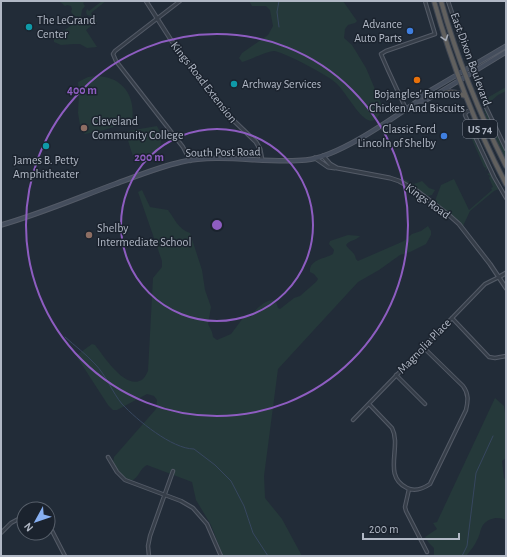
<svg xmlns="http://www.w3.org/2000/svg" width="507" height="557" viewBox="0 0 507 557" font-family="'Alegreya Sans',sans-serif">
	<rect width="100%" height="100%" fill="#222c38"/>
	<path fill="#25393a" d="M59 1H86L83 3 85 6 82 10 81 16 84 20 95 19 97 21 86 30 97 47 87 48 80 44H74L61 45 54 42V38L51 34 65 30 78 20 71 12 72 9 71 6 67 5 65 6Z
		M102 1H106L91 13 92 16 87 15 86 12 87 9 89 11Z
		M249 1H343L357 21 355 23 348 25 345 29 344 38 352 45 366 68 383 108C380 113 376 124 368 120 358 116 345 91 336 83 331 77 282 51 274 51 268 51 249 60 242 62L239 58 242 53 268 35 273 26 270 10 266 6H252Z
		M95 76C122 76 136 95 132 121L104 130 85 134 81 131 78 113 79 93 78 82 88 77Z
		M506 87V91L498 95 490 102H487L486 99 487 98Z
		M484 110H486L487 113 506 152V162L488 124Z
		M157 126C168 145 155 163 135 163L126 134 128 131Z
		M471 134 488 168 485 171 486 168 484 167 470 135Z
		M490 173 499 189 494 191 470 211 463 226 435 201 441 185 454 179 469 210 492 190 491 188 493 187 489 178 490 176 487 174Z
		M404 179 414 184 422 181 429 188 435 190 432 195 428 196 404 181Z
		M142 190 150 207 168 210C175 219 178 229 190 233L202 270 205 290 211 307 208 324 212 332 213 337 217 340 231 334 243 318 246 316 251 317C254 310 265 300 273 300L276 302 278 308 280 309 294 298 300 296 316 282 318 279 314 274 310 272C309 259 325 259 333 254L334 250 329 244 330 241 348 235 360 236C356 241 349 240 346 245 348 249 351 250 354 254 356 257 355 259 358 261L404 241 412 234 421 231 428 226 431 231V235L426 244 410 252 400 255 379 270 358 282 278 369 264 476 265 498 282 519 302 556H223L211 525 196 500 192 482 147 465C140 468 139 478 131 481 122 477 118 471 113 463L114 457 156 409 157 400 154 396 147 394 117 410H113L108 405 77 357V355L92 344 95 345C104 356 126 392 143 379 145 377 147 373 148 371L153 278 162 267V261L138 192Z
		M495 398 504 406 506 420V458L502 461 504 478 506 480V520C499 516 488 518 483 525 480 529 480 536 477 540 474 547 470 551 466 556H434V548L429 543 425 537 437 529 433 523 437 522Z"/>
	<g fill="none" stroke-linecap="round" stroke-linejoin="round">
		<path stroke="#37475f" stroke-width="1" d="M279 27 277 12 279 1
			M65 337C75 346 86 354 95 364 106 375 112 392 122 404 137 420 172 449 194 449L215 465 231 481 244 506 253 533 268 556
			M462 556 467 546 476 473 493 436"/>
		<g stroke="#545b67" stroke-width="4.5">
			<path id="minor" d="M180 1 115 51 113 54 116 61 183 147 190 161
				M448 1 463 45
				M485 105 506 149
				M406 109 388 70 381 54 386 51 435 34 425 1
				M471 110 466 112 465 115 494 177 506 198
				M452 318 489 357 495 358 506 356
				M396 375 425 404
				M369 404 392 428C402 447 382 476 407 488 415 492 424 488 430 484L466 410C468 401 469 394 463 386L423 347
				M353 420 485 284 499 277
				M108 457 117 472 125 480 181 501 193 508 207 524 221 556
				M409 489 405 507 406 511 427 552
				M48 523 65 556
				M1 533 11 523 24 516
				M149 556 148 546 150 536 173 471"/>
		</g>
		<g stroke="#545b67" stroke-width="5">
			<path id="tertiary" d="M146 1 171 40 208 89 230 117 256 142 260 149 262 160
				M323 156 330 164 337 168 390 178 399 181 417 191 450 216 459 224 490 264 506 288
				M315 158 328 167 335 168
				M499 277 506 273"/>
		</g>
		<g stroke="#545b67" stroke-width="5.5">
			<path id="secondary" d="M437 94 506 52
				M418 101H424L431 97
				M1 225C40 214 77 198 115 184 137 176 159 167 181 162 222 153 265 164 306 160 338 157 390 120 418 101L421 96 506 46"/>
		</g>
		<g stroke="#414854" stroke-width="6">
			<path id="trunk" d="M434 1C452 65 475 125 506 184
				M441 1C457 58 479 113 506 166
				M430 97C445 92 451 89 465 96"/>
		</g>
		<use href="#minor" stroke="#363e49" stroke-width="2.5"/>
		<use href="#tertiary" stroke="#363e49" stroke-width="3"/>
		<use href="#secondary" stroke="#444d5c" stroke-width="3.5"/>
		<use href="#trunk" stroke="#61605e" stroke-width="4"/>
	</g>
	<defs><path id="oneway-chevron" d="M-2-3.5L2.5 0L-2 3.5" fill="none" stroke-width="1.6" stroke-linecap="round" stroke-linejoin="round"/></defs>
	<use stroke="#a5abb6" href="#oneway-chevron" transform="translate(445 38) rotate(72)"/>
	<g fill="none" stroke="#8e5dc1" stroke-width="2">
		<circle cx="217" cy="225" r="96"/>
		<circle cx="217" cy="225" r="191"/>
	</g>
	<g fill="#0f9aa8" stroke="#1b232e" stroke-width="1.5">
		<circle cx="29" cy="27" r="4"/>
		<circle cx="234" cy="84" r="4"/>
		<circle cx="46" cy="146" r="4"/>
	</g>
	<g fill="#3f7fe0" stroke="#1b232e" stroke-width="1.5">
		<circle cx="410" cy="31" r="4"/>
		<circle cx="444" cy="136" r="4"/>
	</g>
	<circle fill="#e8710a" stroke="#1b232e" stroke-width="1.5" cx="417" cy="80" r="4"/>
	<g fill="#8d6e63" stroke="#1b232e" stroke-width="1.5">
		<circle cx="84" cy="128" r="4"/>
		<circle cx="89" cy="235" r="4"/>
	</g>
	<g text-anchor="middle" stroke-width="3" stroke-linejoin="round" paint-order="stroke">
		<rect fill="#1b232e" stroke="#848b98" stroke-width="1" x="463" y="120" width="34" height="18" rx="3"/>
		<g font-size="11" font-weight="bold" fill="#b1b8c5">
			<text x="480" y="133">US 74</text>
		</g>
		<g font-size="12" fill="#b1b8c5" stroke="#1b232e" text-anchor="start">
			<text x="37" y="24">The LeGrand<tspan x="37" dy="14">Center</tspan></text>
			<text x="402" y="28" text-anchor="end">Advance<tspan x="402" dy="14">Auto Parts</tspan></text>
			<text x="242" y="88">Archway Services</text>
			<text x="417" y="98" text-anchor="middle">Bojangles' Famous<tspan x="417" dy="14">Chicken And Biscuits</tspan></text>
			<text x="92" y="125">Cleveland<tspan x="92" dy="14">Community College</tspan></text>
			<text x="436" y="133" text-anchor="end">Classic Ford<tspan x="436" dy="14">Lincoln of Shelby</tspan></text>
			<text x="46" y="164" text-anchor="middle">James B. Petty<tspan x="46" dy="14">Amphitheater</tspan></text>
			<text x="97" y="232">Shelby<tspan x="97" dy="14">Intermediate School</tspan></text>
		</g>
		<g font-size="12" fill="#b1b8c5" stroke="#1b232e">
			<text transform="translate(471 59) rotate(70)" y="4">East Dixon Boulevard</text>
			<text transform="translate(204 82) rotate(52)" y="4">Kings Road Extension</text>
			<text transform="translate(223 152) rotate(-1)" y="4">South Post Road</text>
			<text transform="translate(428 201) rotate(36)" y="4">Kings Road</text>
			<text transform="translate(424 346) rotate(-46)" y="4">Magnolia Place</text>
		</g>
	</g>
	<circle cx="217" cy="225" r="6" fill="#8e5dc1" stroke="#1b232e" stroke-width="2"/>
	<g font-size="12" text-anchor="middle" font-weight="bold" fill="#8e5dc1" stroke="#1b232e" stroke-width="3" stroke-linejoin="round" paint-order="stroke">
		<text x="82" y="94">400 m</text>
		<text x="149" y="161">200 m</text>
	</g>
	<rect width="507" height="557" fill="none" stroke="#b1b8c5" stroke-width="4"/>
	<g transform="translate(36 521) rotate(230)"><circle r="19" fill="#1b232e" stroke="#575f6a"/>
	<path d="M0-3L7 15L0 10L-7 15Z" fill="#88b0f2"/>
	<text y="-6" font-size="11" font-weight="bold" text-anchor="middle" fill="#b1b8c5">N</text>
	</g>
	<path d="M363 533v6h96v-6" fill="none" stroke="#b1b8c5" stroke-width="2"/>
	<text x="369" y="533" font-size="12" fill="#b1b8c5" stroke="#1b232e" stroke-width="3" paint-order="stroke">200 m</text>
</svg>
